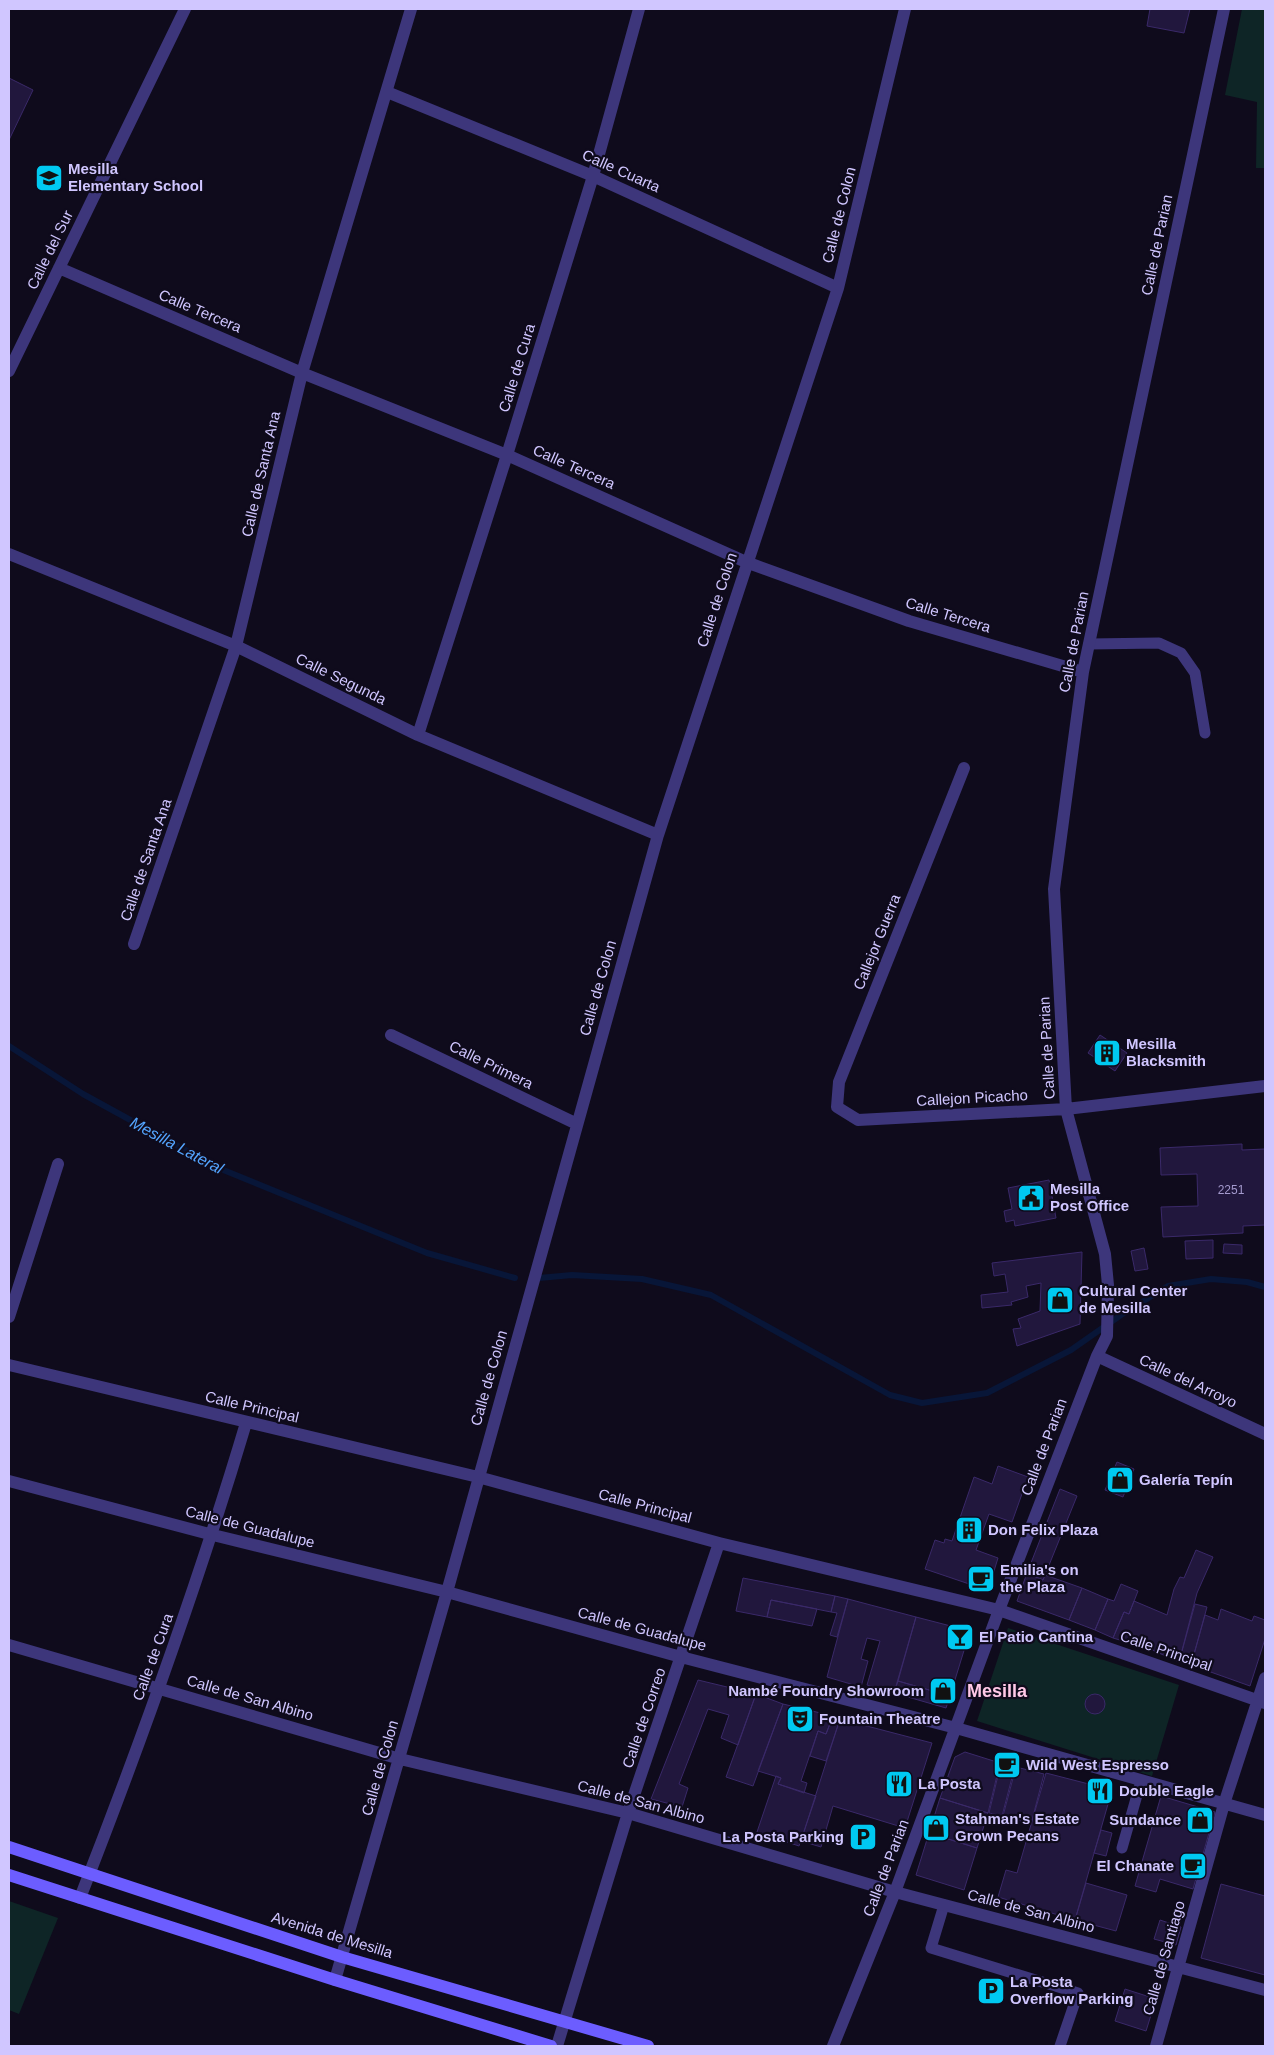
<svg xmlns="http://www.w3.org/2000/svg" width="1274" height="2055" viewBox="0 0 1274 2055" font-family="Arial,sans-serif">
	<rect width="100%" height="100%" fill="#0f0b1c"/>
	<path fill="#0e2526" d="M1242 9H1265V168H1256L1257 102 1225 95Z
		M1008 1628 1179 1685 1152 1776 977 1721Z
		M9 1901 58 1918 19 2014 9 2010Z"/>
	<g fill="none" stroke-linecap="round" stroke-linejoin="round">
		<path stroke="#081638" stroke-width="6" d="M9 1046 83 1094 216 1167 427 1253 515 1278
			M539 1278 572 1275 642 1279 711 1295 890 1395 922 1403 987 1393 1071 1350 1121 1315 1168 1286 1211 1279 1247 1282 1265 1287"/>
	</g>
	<path fill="#21173d" stroke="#3a2969" d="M1150 9H1190L1184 33 1147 26Z
		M9 78 33 90 9 140Z
		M1100 1035 1127 1053 1115 1071 1088 1053Z
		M1242 1144V1150L1265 1149V1225L1243 1226V1233L1163 1237 1161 1207 1198 1206 1197 1174 1161 1175 1160 1148Z
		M1049 1180 1056 1218 1015 1226 1014 1220 1006 1222 1004 1211 1012 1209 1008 1188Z
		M1213 1240V1258L1186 1259 1185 1241Z
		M1224 1244 1242 1245V1254L1223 1253Z
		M1144 1248 1148 1269 1135 1271 1131 1251Z
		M1082 1252 1080 1324 1017 1346 1013 1329 1021 1328 1018 1319 1040 1311 1041 1283 1026 1286 1028 1297 1011 1302 1012 1305 982 1308 981 1295 1008 1292 1005 1274 994 1276 992 1263Z
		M1117 1462 1134 1469 1123 1497 1105 1490Z
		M998 1466 1028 1477 1012 1522 989 1514 976 1550 998 1558 990 1584 981 1588 925 1569 935 1540 944 1543 945 1539 952 1541 974 1477 992 1484Z
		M1060 1489 1077 1496 1043 1580 1027 1573Z
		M1196 1550 1213 1557 1197 1593 1179 1662 1150 1649 1113 1638 1124 1612 1129 1614 1134 1601 1167 1615 1174 1589 1180 1577 1184 1578Z
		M1027 1573 1043 1580 1045 1575 1082 1588 1069 1620 1017 1601Z
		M743 1578 835 1596 831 1612 771 1600 767 1617 736 1611Z
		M1121 1584 1138 1591 1129 1614 1124 1612 1113 1638 1095 1630 1108 1599 1114 1601Z
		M1082 1588 1108 1599 1095 1630 1069 1620Z
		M835 1596 848 1599 837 1637 830 1635 837 1613 831 1612Z
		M848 1599 916 1617 894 1693 867 1685 880 1641 867 1638 861 1659 868 1661 861 1687 827 1677Z
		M771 1600 817 1609 812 1626 767 1617Z
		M1195 1604 1207 1607 1191 1665 1179 1662Z
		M1221 1609 1252 1621 1254 1616 1265 1620V1639L1250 1686 1191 1665 1205 1615 1218 1620Z
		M916 1617 970 1631 950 1696 898 1681Z
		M698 1680 756 1694 738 1745 721 1738 729 1715 708 1709 679 1784 688 1788 682 1807 651 1799Z
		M898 1681 950 1696 946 1708 894 1693Z
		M756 1694 783 1704 753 1786 726 1777Z
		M1085 1704a10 10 0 1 1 20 0a10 10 0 1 1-20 0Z
		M783 1704 833 1716 826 1734 818 1731 801 1781 807 1783 804 1793 778 1784 781 1778 758 1771Z
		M833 1716 840 1719 826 1761 810 1756 818 1731 826 1734Z
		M840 1719 932 1743 905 1828 833 1806 821 1847 801 1841Z
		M965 1752 1000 1763 988 1813 940 1798 955 1757Z
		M1001 1763 1015 1766 1002 1816 989 1813Z
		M1016 1767 1044 1774 1031 1824 1003 1816Z
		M1046 1773 1112 1790 1075 1920 998 1897 1006 1870 1017 1873Z
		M776 1776 781 1778 778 1784 816 1796 799 1846 757 1832Z
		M1161 1796 1215 1812 1193 1889 1160 1879 1156 1892 1135 1886Z
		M940 1798 988 1813 977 1848 929 1833Z
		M1101 1830 1112 1833 1106 1856 1094 1853Z
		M929 1833 977 1848 964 1890 916 1875Z
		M1086 1883 1127 1895 1116 1931 1075 1920Z
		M1221 1884 1265 1896V1975L1201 1958Z
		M1160 1920 1181 1927 1176 1945 1154 1939Z
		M1125 1989 1156 1999 1146 2031 1115 2021Z"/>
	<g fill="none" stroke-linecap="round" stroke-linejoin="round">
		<path stroke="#3d367b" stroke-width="11" d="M1089 644 1159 643 1181 653 1195 673 1205 733
			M1122 1848 1141 1781
			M944 1905 931 1948 1078 1993 1060 2046"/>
		<path stroke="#3d367b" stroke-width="12" d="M387 92 593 176 838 288
			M59 268 302 373 507 455 746 562 909 621 1083 672
			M9 371 185 9
			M9 554 236 646 418 735 658 835
			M418 735 507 455 593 176 639 9
			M964 768 839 1082 837 1107 858 1120 1066 1109 1265 1086
			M134 944 236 646 302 373 411 9
			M391 1035 577 1124
			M9 1317 58 1164
			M1097 1356 1265 1434
			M9 1365 478 1477 719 1543 999 1610 1265 1703
			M9 1481 213 1535 447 1592 681 1657 956 1728 1265 1815
			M9 1645 400 1759 628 1813 895 1892 1265 1990
			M80 1898C141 1742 198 1584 246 1423
			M335 1980 447 1592 658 835 838 288 905 9
			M557 2046 628 1813 719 1543
			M833 2046 895 1892 999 1610 1097 1356 1107 1336 1108 1285 1105 1254 1066 1109 1054 889 1083 672 1224 9
			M1156 2046 1224 1804 1265 1678"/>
		<path stroke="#6c5dff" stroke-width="12" d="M9 1847 342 1957 648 2046
			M9 1875 335 1980 551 2046"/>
	</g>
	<defs>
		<g id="school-square" transform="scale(1.4375)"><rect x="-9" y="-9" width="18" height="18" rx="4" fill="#00c9f1" stroke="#0f0b1c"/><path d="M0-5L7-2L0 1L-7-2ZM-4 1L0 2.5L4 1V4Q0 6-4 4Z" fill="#111"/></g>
		<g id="building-square" transform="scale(1.4375)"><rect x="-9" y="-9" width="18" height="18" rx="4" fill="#00c9f1" stroke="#0f0b1c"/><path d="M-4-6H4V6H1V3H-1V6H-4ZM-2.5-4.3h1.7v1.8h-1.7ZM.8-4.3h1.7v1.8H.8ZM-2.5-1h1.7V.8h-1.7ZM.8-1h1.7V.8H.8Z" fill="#111"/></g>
		<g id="civic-square" transform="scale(1.4375)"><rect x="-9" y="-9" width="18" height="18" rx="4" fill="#00c9f1" stroke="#0f0b1c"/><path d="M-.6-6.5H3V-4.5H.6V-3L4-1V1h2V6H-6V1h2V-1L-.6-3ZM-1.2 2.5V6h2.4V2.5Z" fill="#111"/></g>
		<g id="shop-square" transform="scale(1.4375)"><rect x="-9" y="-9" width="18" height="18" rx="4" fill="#00c9f1" stroke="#0f0b1c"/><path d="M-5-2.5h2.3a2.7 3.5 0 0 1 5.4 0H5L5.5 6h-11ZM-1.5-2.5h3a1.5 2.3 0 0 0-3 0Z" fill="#111"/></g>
		<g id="cafe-square" transform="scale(1.4375)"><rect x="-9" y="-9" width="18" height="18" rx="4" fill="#00c9f1" stroke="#0f0b1c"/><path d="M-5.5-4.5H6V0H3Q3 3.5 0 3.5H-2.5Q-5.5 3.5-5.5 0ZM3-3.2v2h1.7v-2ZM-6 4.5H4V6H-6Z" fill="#111"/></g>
		<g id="bar-square" transform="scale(1.4375)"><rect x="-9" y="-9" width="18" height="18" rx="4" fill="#00c9f1" stroke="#0f0b1c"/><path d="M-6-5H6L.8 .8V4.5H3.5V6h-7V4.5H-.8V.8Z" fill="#111"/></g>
		<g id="theatre-square" transform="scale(1.4375)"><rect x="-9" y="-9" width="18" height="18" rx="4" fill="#00c9f1" stroke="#0f0b1c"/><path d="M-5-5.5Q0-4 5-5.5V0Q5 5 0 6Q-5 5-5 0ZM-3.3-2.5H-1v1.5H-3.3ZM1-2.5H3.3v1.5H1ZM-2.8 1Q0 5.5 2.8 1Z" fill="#111"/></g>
		<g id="restaurant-square" transform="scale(1.4375)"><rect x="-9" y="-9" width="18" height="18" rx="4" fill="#00c9f1" stroke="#0f0b1c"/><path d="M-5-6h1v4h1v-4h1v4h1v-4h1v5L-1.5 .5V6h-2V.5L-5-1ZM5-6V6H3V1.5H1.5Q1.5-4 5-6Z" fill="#111"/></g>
		<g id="parking-square" transform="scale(1.4375)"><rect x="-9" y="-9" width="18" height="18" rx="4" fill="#00c9f1" stroke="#0f0b1c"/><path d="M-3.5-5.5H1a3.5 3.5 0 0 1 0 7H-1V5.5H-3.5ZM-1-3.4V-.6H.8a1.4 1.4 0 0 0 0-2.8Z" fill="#111"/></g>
	</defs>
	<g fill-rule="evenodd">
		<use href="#school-square" x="49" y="178"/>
		<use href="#building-square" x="1107" y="1053"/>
		<use href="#civic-square" x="1031" y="1198"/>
		<use href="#shop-square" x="1060" y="1300"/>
		<use href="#shop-square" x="1120" y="1480"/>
		<use href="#building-square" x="969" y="1530"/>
		<use href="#cafe-square" x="981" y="1579"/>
		<use href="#bar-square" x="960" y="1637"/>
		<use href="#shop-square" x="943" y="1691"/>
		<use href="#theatre-square" x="800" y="1719"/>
		<use href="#cafe-square" x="1007" y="1765"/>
		<use href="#restaurant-square" x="899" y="1784"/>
		<use href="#restaurant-square" x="1100" y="1791"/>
		<use href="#shop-square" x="1200" y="1820"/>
		<use href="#shop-square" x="936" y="1828"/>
		<use href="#parking-square" x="863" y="1837"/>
		<use href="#cafe-square" x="1193" y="1866"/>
		<use href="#parking-square" x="991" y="1991"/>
	</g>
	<g text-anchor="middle" stroke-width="4.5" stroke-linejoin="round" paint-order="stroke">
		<g font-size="12" fill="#a49ace">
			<text x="1231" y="1194">2251</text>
		</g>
		<g font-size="15" font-weight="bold" fill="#d0c6ff" stroke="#0f0b1c" text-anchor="start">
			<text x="68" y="174">Mesilla<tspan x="68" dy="17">Elementary School</tspan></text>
			<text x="1126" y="1049">Mesilla<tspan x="1126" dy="17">Blacksmith</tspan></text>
			<text x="1050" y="1194">Mesilla<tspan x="1050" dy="17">Post Office</tspan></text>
			<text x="1079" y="1296">Cultural Center<tspan x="1079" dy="17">de Mesilla</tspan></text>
			<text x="1139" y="1485">Galería Tepín</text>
			<text x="988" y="1535">Don Felix Plaza</text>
			<text x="1000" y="1575">Emilia's on<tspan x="1000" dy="17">the Plaza</tspan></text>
			<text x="979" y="1642">El Patio Cantina</text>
			<text x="924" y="1696" text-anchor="end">Nambé Foundry Showroom</text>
			<text x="819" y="1724">Fountain Theatre</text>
			<text x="1026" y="1770">Wild West Espresso</text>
			<text x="918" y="1789">La Posta</text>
			<text x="1119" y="1796">Double Eagle</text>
			<text x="955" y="1824">Stahman's Estate<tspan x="955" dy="17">Grown Pecans</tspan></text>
			<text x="1181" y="1825" text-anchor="end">Sundance</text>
			<text x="844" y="1842" text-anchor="end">La Posta Parking</text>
			<text x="1174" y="1871" text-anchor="end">El Chanate</text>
			<text x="1010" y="1987">La Posta<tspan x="1010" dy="17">Overflow Parking</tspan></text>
		</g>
		<g font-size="15" fill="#d0c6ff" stroke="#0f0b1c">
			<text transform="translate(621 171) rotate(24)" y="5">Calle Cuarta</text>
			<text transform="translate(839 215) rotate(-76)" y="5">Calle de Colon</text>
			<text transform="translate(1157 245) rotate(-78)" y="5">Calle de Parian</text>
			<text transform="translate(50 250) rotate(-64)" y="5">Calle del Sur</text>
			<text transform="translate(200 311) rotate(23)" y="5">Calle Tercera</text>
			<text transform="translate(517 368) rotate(-73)" y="5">Calle de Cura</text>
			<text transform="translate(574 467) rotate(24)" y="5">Calle Tercera</text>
			<text transform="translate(261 474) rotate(-77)" y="5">Calle de Santa Ana</text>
			<text transform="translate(717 600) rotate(-72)" y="5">Calle de Colon</text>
			<text transform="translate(948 615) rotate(17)" y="5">Calle Tercera</text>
			<text transform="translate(1074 642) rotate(-79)" y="5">Calle de Parian</text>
			<text transform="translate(341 679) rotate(26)" y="5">Calle Segunda</text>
			<text transform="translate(146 860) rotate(-71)" y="5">Calle de Santa Ana</text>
			<text transform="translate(877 942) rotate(-68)" y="5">Callejor Guerra</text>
			<text transform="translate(598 988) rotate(-74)" y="5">Calle de Colon</text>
			<text transform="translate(1047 1048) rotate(-93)" y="5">Calle de Parian</text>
			<text transform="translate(491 1065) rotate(26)" y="5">Calle Primera</text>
			<text transform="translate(972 1098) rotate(-3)" y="5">Callejon Picacho</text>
			<text transform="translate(489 1378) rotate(-74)" y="5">Calle de Colon</text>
			<text transform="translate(1188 1381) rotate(25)" y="5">Calle del Arroyo</text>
			<text transform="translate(252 1407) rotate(13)" y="5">Calle Principal</text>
			<text transform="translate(1044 1447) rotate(-69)" y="5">Calle de Parian</text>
			<text transform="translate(645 1506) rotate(15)" y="5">Calle Principal</text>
			<text transform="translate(250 1527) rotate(14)" y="5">Calle de Guadalupe</text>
			<text transform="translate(642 1629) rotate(15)" y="5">Calle de Guadalupe</text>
			<text transform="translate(1166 1651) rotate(19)" y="5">Calle Principal</text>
			<text transform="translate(153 1657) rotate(-70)" y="5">Calle de Cura</text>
			<text transform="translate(250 1698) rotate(16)" y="5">Calle de San Albino</text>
			<text transform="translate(644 1718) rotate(-71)" y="5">Calle de Correo</text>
			<text transform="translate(380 1768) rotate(-74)" y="5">Calle de Colon</text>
			<text transform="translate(641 1802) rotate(15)" y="5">Calle de San Albino</text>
			<text transform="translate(886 1868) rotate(-69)" y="5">Calle de Parian</text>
			<text transform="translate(1031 1911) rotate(15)" y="5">Calle de San Albino</text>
			<text transform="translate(332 1935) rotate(17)" y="5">Avenida de Mesilla</text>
			<text transform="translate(1164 1958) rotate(-74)" y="5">Calle de Santiago</text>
		</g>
		<g font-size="16" font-style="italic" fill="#54a5ff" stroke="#0f0b1c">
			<text transform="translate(177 1145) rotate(28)" y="6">Mesilla Lateral</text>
		</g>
		<g font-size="18" font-weight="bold" fill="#ffc8e7" stroke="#0f0b1c">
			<text x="997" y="1697">Mesilla</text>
		</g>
	</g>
	<rect width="1274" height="2055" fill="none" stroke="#d0c6ff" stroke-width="20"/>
</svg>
